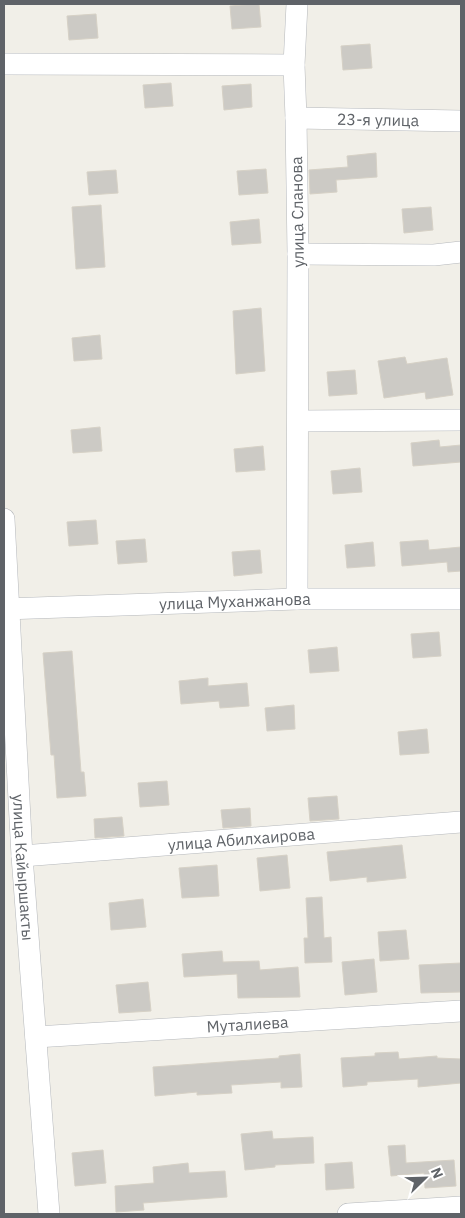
<svg xmlns="http://www.w3.org/2000/svg" width="465" height="1218" viewBox="0 0 465 1218" font-family="'IBM Plex Sans',sans-serif">
	<rect width="100%" height="100%" fill="#f1efe8"/>
	<path fill="#cccac5" stroke="#d6d1c6" d="M253 4H259L261 27 232 29 230 6Z
		M96 14 98 38 69 40 67 16Z
		M370 44 372 68 343 70 341 46Z
		M171 83 173 106 145 108 143 85Z
		M251 84 252 107 224 110 222 86Z
		M376 153 377 177 336 180 337 192 310 194 309 170 348 167 347 156Z
		M266 169 268 193 239 195 237 171Z
		M116 170 118 193 89 195 87 172Z
		M101 205 105 267 76 269 72 207Z
		M431 207 433 230 404 233 402 209Z
		M259 219 261 243 232 245 230 222Z
		M261 308 265 371 236 374 233 311Z
		M100 335 102 359 74 361 72 338Z
		M405 357 407 364 447 358 453 395 426 399 425 392 384 398 378 361Z
		M355 370 357 394 329 396 327 372Z
		M100 427 102 451 73 453 71 430Z
		M439 440 440 447 461 445V462L413 466 411 443Z
		M263 446 265 470 236 472 234 449Z
		M360 468 362 492 333 494 331 471Z
		M96 520 98 544 69 546 67 522Z
		M145 539 147 562 118 564 116 541Z
		M428 540 429 550 461 547V571L448 572 447 562 402 566 400 542Z
		M373 542 375 566 347 568 345 545Z
		M260 550 262 573 234 576 232 552Z
		M439 632 441 656 413 658 411 634Z
		M337 647 339 671 310 673 308 650Z
		M72 651 81 772H84L86 796 57 798 54 755H51L43 653Z
		M208 678V686L247 683 249 706 220 708 219 701 181 704 179 681Z
		M294 705 295 729 267 731 265 708Z
		M427 729 429 753 400 755 398 732Z
		M167 781 169 805 140 807 138 783Z
		M337 796 339 819 310 821 308 798Z
		M250 808 251 826 223 828 221 810Z
		M122 817 124 836 95 838 94 819Z
		M402 845 406 878 367 882V877L330 881 327 852Z
		M287 855 290 888 260 891 257 858Z
		M217 865 219 896 182 898 179 868Z
		M322 897 324 938 331 937 332 962 305 963 304 938H308L306 898Z
		M143 899 146 927 111 930 109 903Z
		M406 930 409 959 380 961 378 932Z
		M222 951 223 962 259 961 260 970 298 967 300 997 238 998 237 974 184 977 182 954Z
		M374 959 377 992 345 995 342 962Z
		M461 963V992L421 993 419 965Z
		M148 982 151 1011 119 1013 116 985Z
		M398 1052 399 1059 437 1056V1058L461 1059V1083L418 1087V1079L367 1082V1085L343 1087 341 1058 375 1056V1053Z
		M300 1054 302 1087 281 1088V1082L231 1085 232 1093 197 1095V1092L155 1096 153 1067 279 1058V1056Z
		M272 1131 273 1139 313 1137 314 1163 275 1165V1167L245 1170 241 1134Z
		M405 1145 406 1163 454 1160 456 1186 425 1188 424 1173 391 1176 388 1146Z
		M103 1150 106 1183 75 1186 72 1153Z
		M352 1162 354 1188 326 1190 325 1164Z
		M188 1163 189 1173 225 1171 227 1197 143 1203 144 1210 116 1212 115 1186 154 1183 153 1167Z"/>
	<g fill="none" stroke-linecap="round" stroke-linejoin="round">
		<g stroke="#b5b8bc" stroke-width="22">
			<g id="minor">
				<path d="M4 64 294 65"/>
				<path id="s1" d="M296 118 461 121"/>
				<path d="M298 254 434 255 461 252"/>
				<path d="M298 421 461 420"/>
				<path id="s2" d="M4 519 22 856 49 1214"/>
				<path d="M297 599 298 254 296 118 294 65 297 4"/>
				<path id="s3" d="M4 609 297 599H461"/>
				<path id="s4" d="M22 856 461 822"/>
				<path id="s5" d="M36 1037 461 1011"/>
				<path d="M348 1214 461 1207"/>
			</g>
		</g>
		<use href="#minor" stroke="#fff" stroke-width="21"/>
	</g>
	<g text-anchor="middle" stroke-width="5" stroke-linejoin="round" paint-order="stroke">
		<g font-size="16" fill="#5f6368" stroke="#fff">
			<text dy="6" stroke="none"><textPath href="#s1" startOffset="82">23-я улица</textPath></text>
			<text transform="translate(297 212) rotate(-91)" y="6">улица Сланова</text>
			<text dy="6" stroke="none"><textPath href="#s3" startOffset="231">улица Муханжанова</textPath></text>
			<text dy="6" stroke="none"><textPath href="#s4" startOffset="220">улица Абилхаирова</textPath></text>
			<text dy="6" stroke="none"><textPath href="#s2" startOffset="349">улица Кайыршакты</textPath></text>
			<text dy="6" stroke="none"><textPath href="#s5" startOffset="212">Муталиева</textPath></text>
		</g>
	</g>
	<rect width="465" height="1218" fill="none" stroke="#5f6368" stroke-width="10"/>
	<g transform="translate(425 1178) rotate(67)" stroke="#ffffff" stroke-width="4" paint-order="stroke">
	<path d="M0-4L9 19L0 12L-9 19Z" fill="#5f6368"/>
	<text y="-8" font-size="14" font-weight="bold" text-anchor="middle" fill="#5f6368">N</text>
	</g>
</svg>
